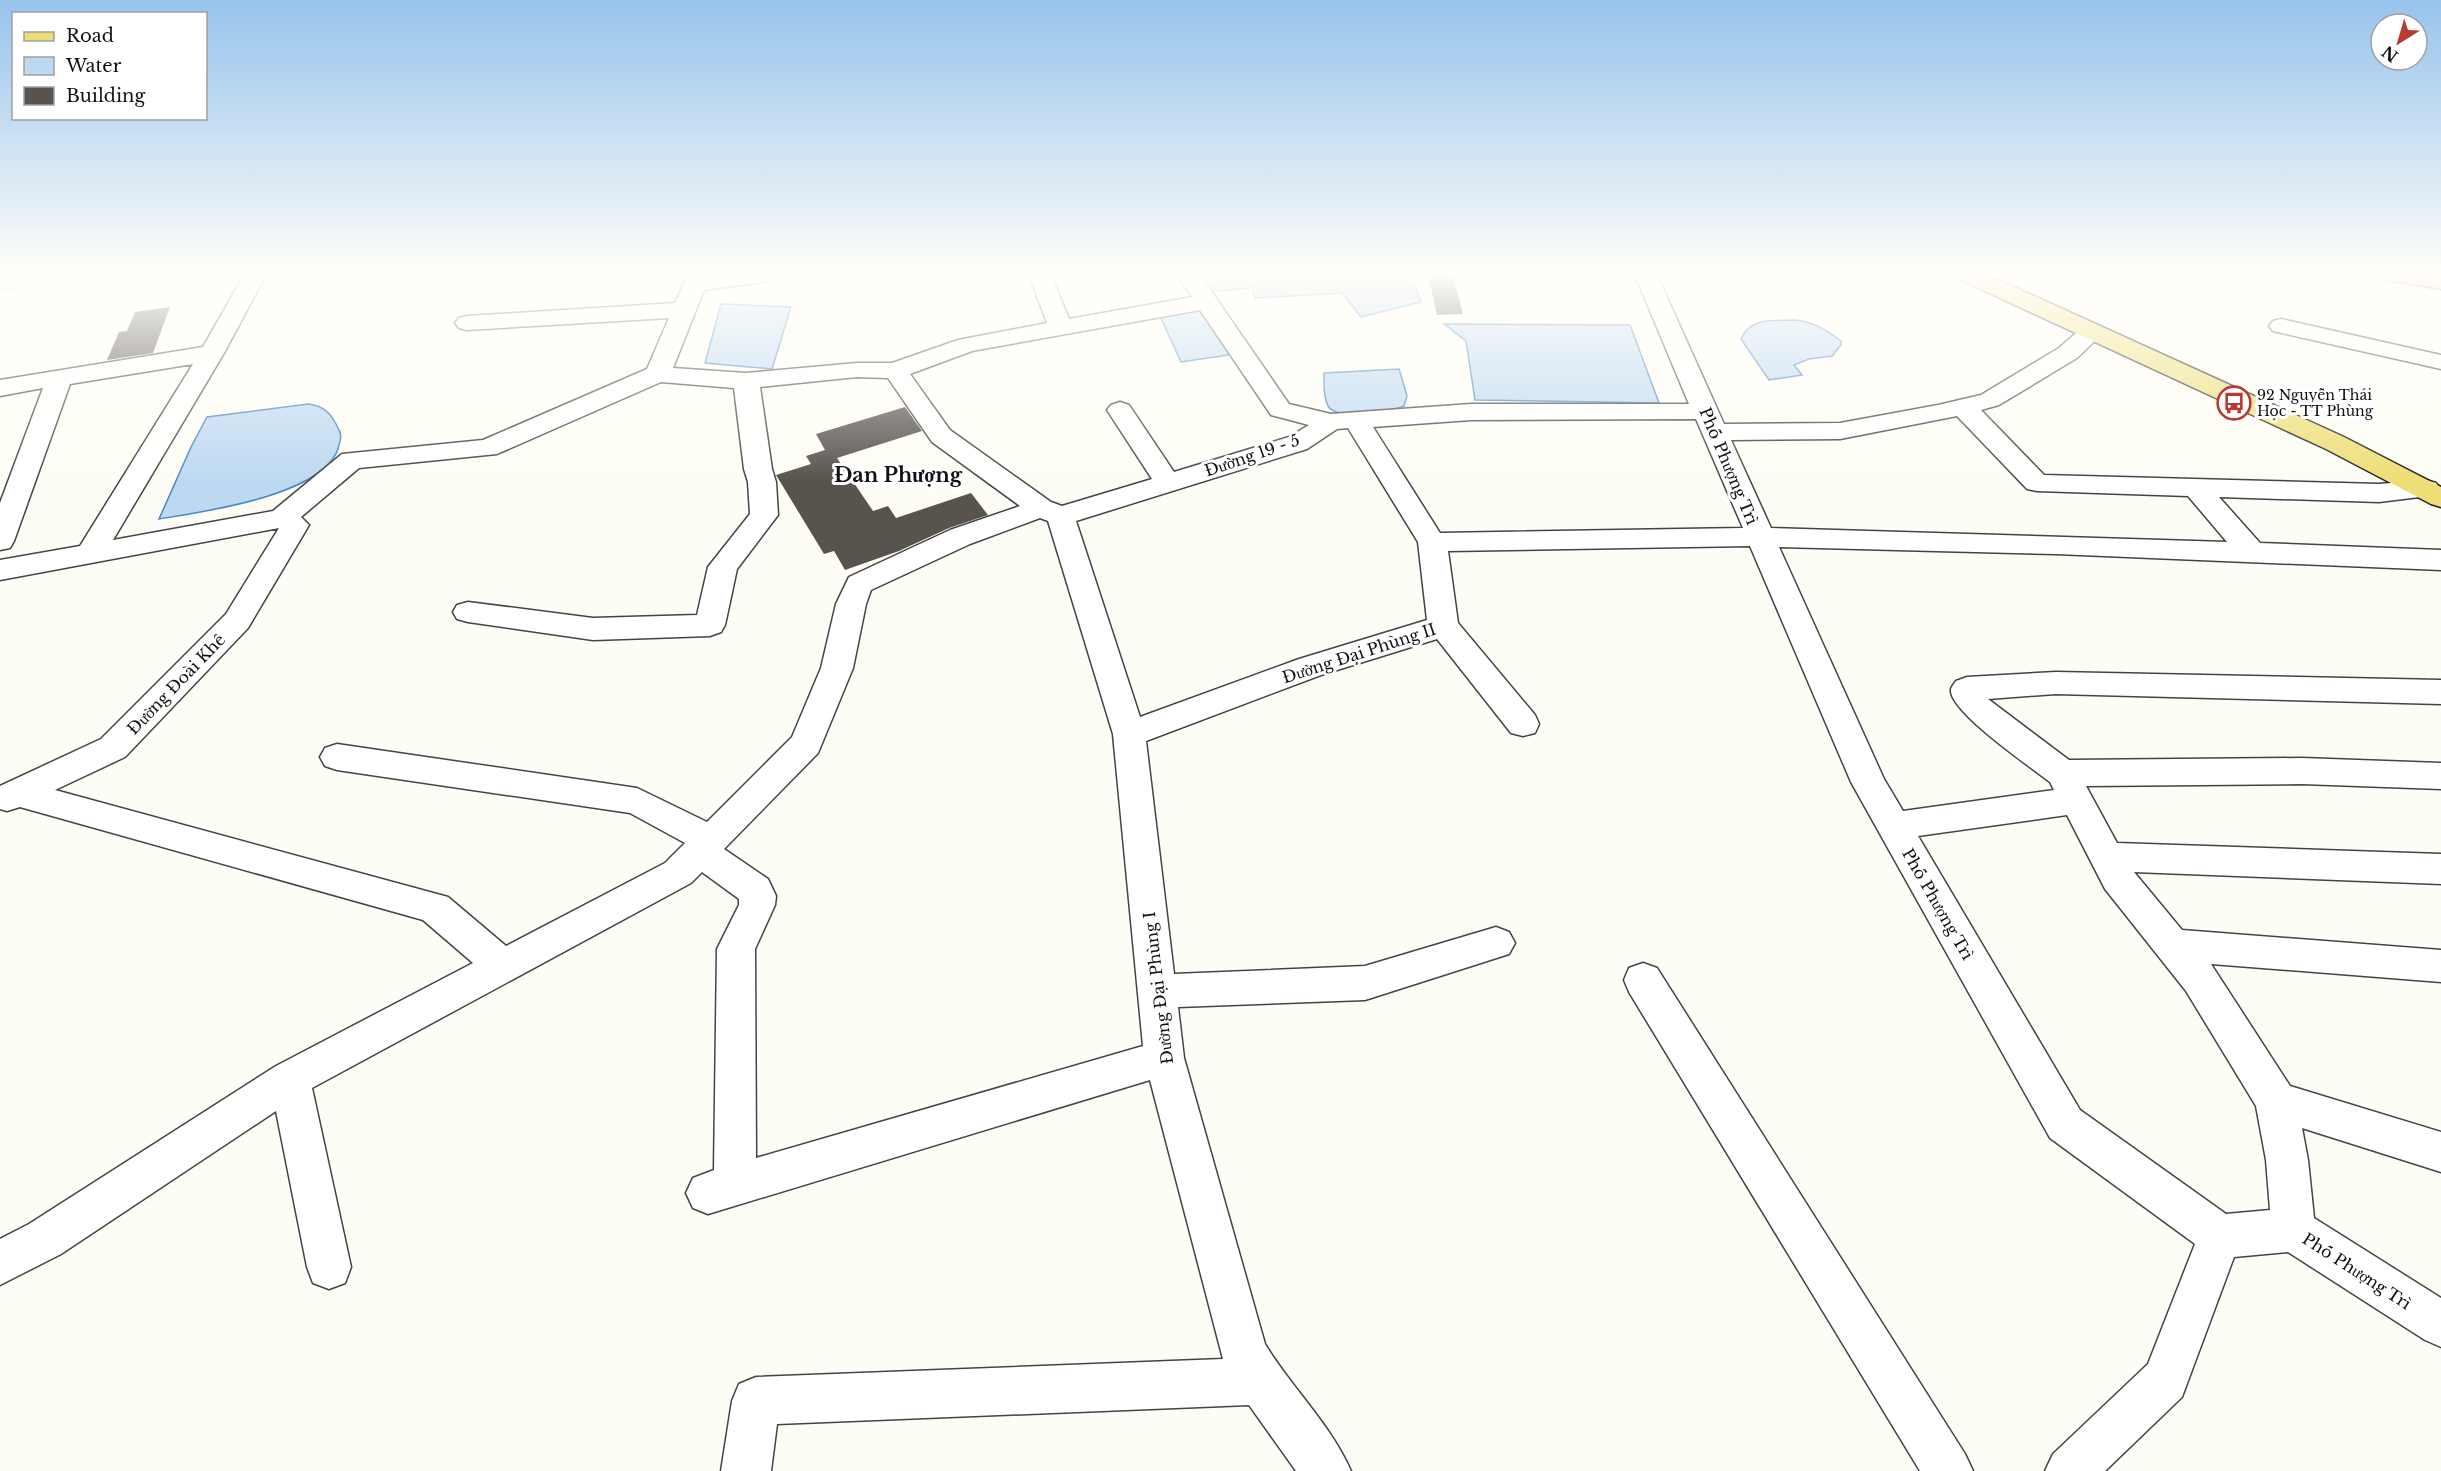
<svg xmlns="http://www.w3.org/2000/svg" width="2441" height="1471" viewBox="0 0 2441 1471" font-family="'Libre Baskerville',serif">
	<rect width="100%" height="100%" fill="#fefdf5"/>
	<path fill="#e1efd1" d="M0 275H72L69 283 0 293Z"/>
	<path fill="#bdd9f2" stroke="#4a86c3" stroke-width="1.5" d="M1192 275H1411L1421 302 1361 317 1342 293 1255 298 1252 288 1203 292Z
		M721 304 791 307 772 369 705 363Z
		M1199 310H1203L1229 351 1228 355 1181 362 1160 316Z
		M1795 320C1814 322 1826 330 1841 341V345L1832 356 1809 359 1794 365 1802 375 1769 380 1741 339C1750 317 1774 321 1795 320Z
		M1444 324 1630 325 1659 403 1475 400 1466 341Z
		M1399 369 1407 396 1404 406C1390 412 1337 421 1328 406 1323 397 1324 383 1324 373Z
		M308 404C324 406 331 413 338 428 342 434 341 438 339 445 329 495 202 512 159 519L191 447 207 417Z"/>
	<path fill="#59534e" d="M1428 275H1453L1463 314 1437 315Z
		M170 307 153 353 107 360 119 332 127 331 135 312Z
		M905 407 922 431 837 458 873 511 888 506 896 518 971 493 988 515 949 528 899 551 845 570 834 551 824 554 776 475 811 464 806 456 825 450 816 434Z"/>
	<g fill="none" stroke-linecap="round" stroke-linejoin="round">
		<g stroke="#444" stroke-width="3">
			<path id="minor" d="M244 275H266L224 353 113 540 273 511 342 454 483 440 647 369 669 318 467 330 459 328 455 323 459 318 467 316 675 303 688 275H774L771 280 763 282 704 290 673 368 746 373 857 363H892L958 340 1047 323 1029 275H1051L1069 319 1192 297 1177 275H1200L1289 404 1331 414 1471 404H1689L1635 275H1657L1724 424 1840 423 1938 405 1981 395 2059 348 2083 327 2092 325 2101 327 2104 332 2077 358 1999 405 1981 410 2044 475 2379 484 2426 480 2436 483 2440 489 2436 495 2379 502 2219 497 2260 543 2441 550V570L2056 554 1779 547 1884 779 1903 811 2054 790 2050 782C2032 768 1947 710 1951 689 1952 686 1954 684 1956 681L1967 677 2056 672 2441 680V704L2056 694 1988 699 2069 760 2302 758 2441 763V789L2302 784 2086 786 2117 843 2441 854V884L2134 872 2182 930 2441 950V982L2211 964 2290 1086 2441 1132V1172L2302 1128 2308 1160 2314 1218 2441 1298V1347L2425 1340 2288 1252 2234 1257 2182 1397 2105 1471H2045L2053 1454 2148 1364 2195 1244 2050 1138 1851 782 1750 546 1448 551 1458 623 1535 715 1539 724 1535 733 1523 736 1511 733 1437 639 1321 675 1146 741 1174 974 1365 966 1496 927 1509 932 1515 943 1509 954 1365 1000 1178 1007 1184 1058 1265 1344C1291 1387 1331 1425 1351 1471H1296L1249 1405 777 1424 771 1471H721L732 1401 739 1384 756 1377 1223 1359 1150 1080 708 1214 693 1208 686 1193 693 1178 714 1170 717 949 739 905V899L702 872 691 883 312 1088 351 1267 345 1283 329 1289 313 1283 307 1267 276 1111 61 1254 0 1285V1239L29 1224 276 1066 473 963 423 920 20 807 7 811 0 809V786L101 739 226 614 279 528 0 580V560L80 546 193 364 70 384 14 541 10 548 0 550V503L43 388 0 396V380L203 347ZM1200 310 1271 415 1309 425 1289 437 1174 472 1129 405 1120 402 1111 405 1107 410 1152 479 1062 506 1051 502 950 430 910 374 972 351ZM857 377 888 378 932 442 1020 506 950 530 849 577 836 604 821 668 792 737 707 822 637 788 337 744 325 748 320 757 325 766 337 770 630 813 685 843 665 863 506 946 448 897 55 790 125 757 248 628 309 525 301 517 359 468 497 454 661 382 734 388 744 469 748 482 750 514 708 567 697 615 593 618 468 602 457 605 453 612 457 619 468 622 593 640 710 636 721 632 725 625 737 569 778 515 776 482 772 469 760 387ZM1957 416 2027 489 2037 491 2188 496 2227 542 1771 528 1731 440 1840 439ZM1696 419 1743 528 1440 533 1373 427 1471 420ZM1348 428 1418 542 1427 620 1299 659 1140 717 1076 521 1307 449 1337 429ZM1040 518 1048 521 1113 734 1143 1046 756 1158 755 949 775 905 776 896 768 879 724 849 818 753 853 668 866 604 871 590 970 544ZM2067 815 2105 889 2186 991 2256 1106 2266 1160 2270 1210 2226 1214 2080 1110 1918 836Z
				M2281 319 2441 355V369L2273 331 2269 326 2273 321Z
				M1643 963 1657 968 1965 1454 1973 1471H1920L1629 992 1624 980 1629 968Z"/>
		</g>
		<g stroke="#222" stroke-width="3">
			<path id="major" d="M1958 275H1988L2344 437 2441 487V507L2431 504 2326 449 1961 280Z"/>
		</g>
		<g stroke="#222" stroke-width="3">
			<path id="highway" d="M2385 275H2441V289L2388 280Z"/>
		</g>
		<use href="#minor" fill="#fff" fill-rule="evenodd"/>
		<use href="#major" fill="#eede76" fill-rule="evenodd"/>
		<use href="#highway" fill="#e9b169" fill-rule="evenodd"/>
	</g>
	<linearGradient id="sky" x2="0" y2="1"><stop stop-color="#97c3ec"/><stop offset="0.57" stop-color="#fffefa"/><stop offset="1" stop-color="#fffefa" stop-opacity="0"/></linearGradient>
	<rect width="2441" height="481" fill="url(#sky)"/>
	<defs>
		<g id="bus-ring" transform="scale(1.725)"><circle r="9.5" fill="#fff" stroke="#b73b33" stroke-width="1.5"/><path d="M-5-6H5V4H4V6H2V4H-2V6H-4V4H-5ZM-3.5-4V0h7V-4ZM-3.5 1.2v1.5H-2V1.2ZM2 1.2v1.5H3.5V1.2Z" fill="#b73b33"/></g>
	</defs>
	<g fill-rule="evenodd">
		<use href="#bus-ring" x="2234" y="403"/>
	</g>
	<g text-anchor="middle" stroke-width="6" stroke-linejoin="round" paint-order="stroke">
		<g font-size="14" fill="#111" stroke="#fff" text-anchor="start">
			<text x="2257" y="400">92 Nguyễn Thái<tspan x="2257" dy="16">Học - TT Phùng</tspan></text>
		</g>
		<g font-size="16" fill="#111" stroke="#fff">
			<text transform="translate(1252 455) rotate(-19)" y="6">Đường 19 - 5</text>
			<text transform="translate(1729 466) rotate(67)" y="6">Phố Phượng Trì</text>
			<text transform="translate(1359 653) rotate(-18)" y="6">Đường Đại Phùng II</text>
			<text transform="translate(176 684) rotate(-46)" y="6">Đường Đoài Khê</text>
			<text transform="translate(1938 904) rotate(60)" y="6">Phố Phượng Trì</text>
			<text transform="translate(1158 988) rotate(-97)" y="6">Đường Đại Phùng I</text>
			<text transform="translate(2357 1271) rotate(33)" y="6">Phố Phượng Trì</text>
		</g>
		<g font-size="20" font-weight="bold" fill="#111" stroke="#fff">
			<text x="898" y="482">Đan Phượng</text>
		</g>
	</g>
	<rect x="12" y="12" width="195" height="108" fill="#ffffff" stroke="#a0a0a0" stroke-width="1.5"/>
	<rect x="24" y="32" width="30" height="9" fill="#eede76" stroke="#a0a0a0" stroke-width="1.5"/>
	<text x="66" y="42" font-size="18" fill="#111111">Road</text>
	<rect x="24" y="57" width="30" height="18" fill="#bdd9f2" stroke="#a0a0a0" stroke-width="1.5"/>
	<text x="66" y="72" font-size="18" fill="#111111">Water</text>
	<rect x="24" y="87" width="30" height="18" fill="#59534e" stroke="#a0a0a0" stroke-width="1.5"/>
	<text x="66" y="102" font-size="18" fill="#111111">Building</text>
	<g transform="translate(2399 42) rotate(217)"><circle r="28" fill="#ffffff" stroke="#a0a0a0" stroke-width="1.5"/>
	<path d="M0-4.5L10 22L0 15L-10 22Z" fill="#b73b33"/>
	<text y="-9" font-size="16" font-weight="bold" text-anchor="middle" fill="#111111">N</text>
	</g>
</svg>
